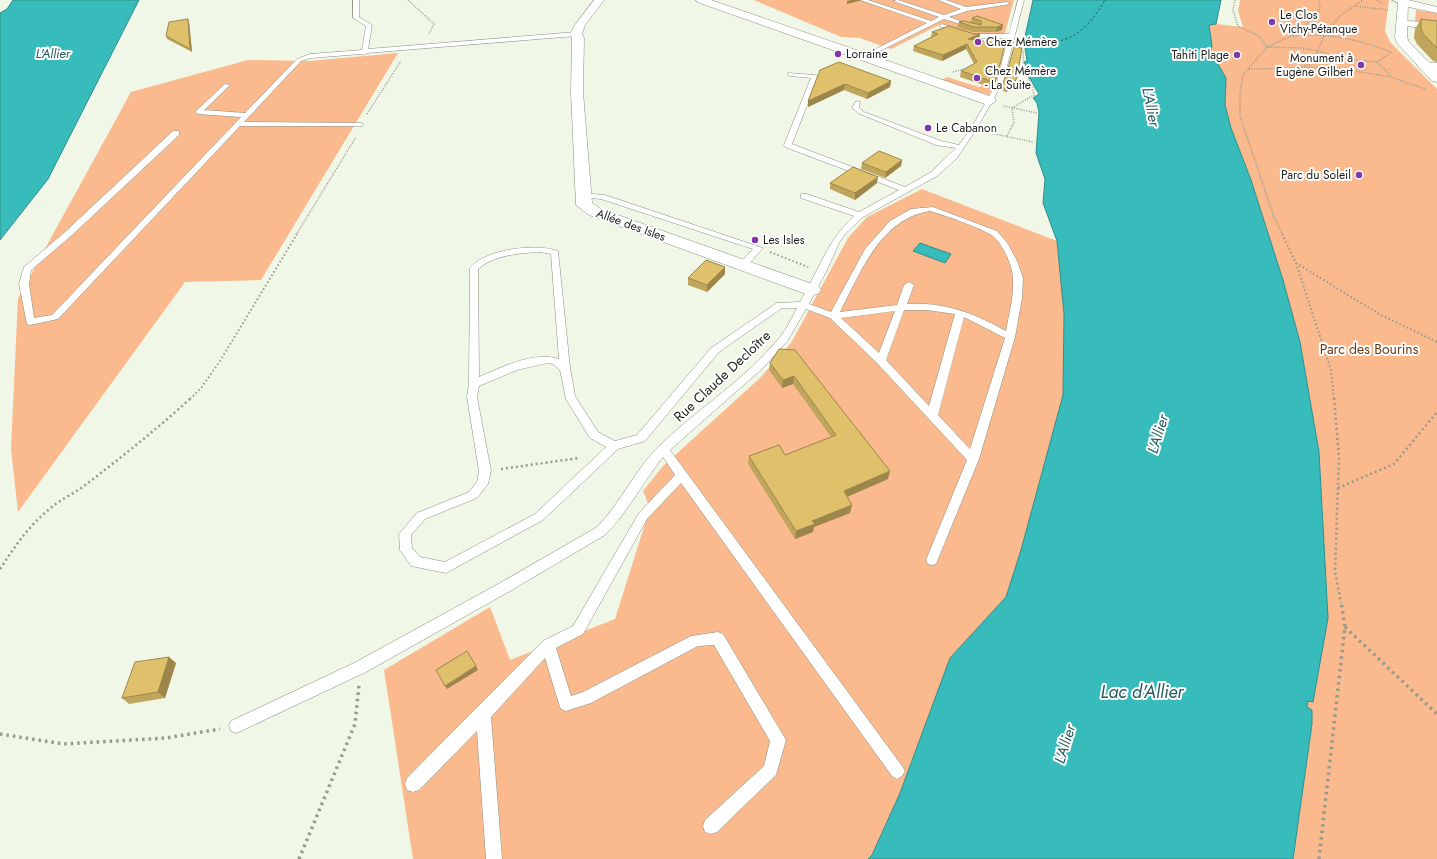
<svg xmlns="http://www.w3.org/2000/svg" width="1437" height="859" viewBox="0 0 1437 859" font-family="Jost,sans-serif">
	<rect width="100%" height="100%" fill="#f0f7e7"/>
	<path fill="#fbb98e" d="M754 0H1014L1002 44 941 24 891 49 860 38 841 37Z
		M1240 0H1389L1385 31 1390 42 1437 89V859H1293L1312 724 1307 707 1308 701 1328 618 1319 452 1300 342 1283 280 1251 180 1231 128 1225 105 1226 78 1211 52 1212 45 1208 25 1216 24 1243 27 1238 11Z
		M1416 10 1437 13V24L1415 22Z
		M398 53 261 280 185 282 18 512 11 449 18 298 131 92 248 60 309 61Z
		M947 77 979 87 984 85 993 86 989 95 941 80Z
		M922 189 1057 241 1064 314 1063 395 1021 550 1006 597 950 658 900 793 872 855 868 859H413L384 670 490 607 510 660 615 619 650 508 643 491 663 466 760 378 791 343 848 238 867 217Z"/>
	<path fill="#37bcbb" stroke="#2f8d8b" d="M13 0H139L48 179 0 240V13L7 9Z
		M1033 0H1221L1216 24 1209 25 1212 45 1211 52 1226 78 1225 105 1231 128 1251 180 1283 280 1300 342 1319 452 1328 618 1313 702 1308 701 1307 707 1312 710V724L1293 859H868L872 855 900 793 950 658 1006 597 1021 550 1063 395 1064 314 1057 241 1043 203 1045 179 1036 153 1039 112 1037 103 1033 98 1039 94 1025 71 1024 62 1027 61 1024 41Z
		M920 243 951 254 945 263 913 251Z"/>
	<g fill="none" stroke-linecap="round" stroke-linejoin="round">
		<path stroke="#265b5b" stroke-width="1" stroke-dasharray="2.5 2" stroke-linecap="butt" d="M1025 44C1066 45 1084 36 1105 0"/>
		<g stroke="#898f81" stroke-width="1">
			<path id="lane" d="M353 0H359V17L372 25 368 49 576 32 579 34 576 36 367 53 364 55 361 54 311 58 301 61 244 122 361 123 363 124V126H240L58 319 30 325 27 324 19 284 24 267 65 232 173 131H179V135L71 236 31 270 29 284 34 318 52 315 241 117 198 114 195 112 225 84 230 85 204 110 245 113 297 59 310 54 362 50 366 26 353 18Z
				M860 0H868L931 21 939 17 893 1 898 0 944 15 961 9 938 0H946L966 7 1007 2 1010 4 967 11 949 17 975 26 972 28 944 19 864 59 862 58V56L927 23Z
				M1018 0H1024L1003 82 977 128 957 158 937 176 863 217 847 232 840 241 826 272 809 304 831 312 865 249 890 221 911 209 933 207 997 231 1008 244 1017 261 1023 278 1022 298 1015 337 979 459 936 564 932 565 928 564 926 560 967 460 877 363 830 318 806 309 788 340 764 367 670 450 902 766 905 771 902 776 897 779 892 776 681 483 647 519 583 634 556 648 571 696 583 692 691 636 718 632 723 634 786 740 776 775 717 832 711 834 705 832 703 826 705 820 764 766 770 741 714 645 698 646 591 703 566 711 561 709 559 704 545 658 491 717 502 859H486L477 731 419 790 413 792 407 790 405 784 407 778 543 641 573 626 639 513 675 475 663 457C643 482 628 512 605 535L510 591 366 672 241 731 236 733 231 731 229 726 231 721 356 662 500 583 597 527C621 503 635 469 660 445 699 408 746 379 780 337 787 329 792 317 797 308H782L719 352 645 441 618 449 543 520 446 573 411 566 400 550 399 534 417 513 469 492 477 482 479 471 467 397 469 384 470 268C485 249 536 243 558 251L570 368 575 396 598 432 615 441 637 435 711 348 777 303 800 302C818 271 828 240 854 216L801 198V194H807L859 212 899 190 785 147 784 145 811 78 790 76 788 75V73L815 75 818 77 792 144 905 187 931 172 956 148 936 145 860 114 852 108 855 102 860 101 859 107 864 112 941 141 959 145 972 127 997 82 1008 38H973L939 26 942 24 973 34H1009ZM930 211C947 216 975 226 990 234 1002 241 1013 266 1013 279 1014 297 1009 314 1006 331 973 313 946 302 907 304L914 285 909 282 904 285 897 305 840 312C860 273 881 218 930 211ZM540 252 551 254 559 359C534 351 502 367 479 377L478 269C494 255 520 253 540 252ZM904 310H927L955 314 929 406 886 360ZM895 311 879 353 841 318ZM964 317 1005 338 970 449 938 415ZM548 363 553 364 560 370 566 399 590 438 606 447 535 514 445 562 420 557 412 548 411 535 425 519 477 498 488 484 491 471 477 397 479 386 517 370Z
				M1392 0H1400L1406 3 1403 5Z
				M579 193 605 195 763 248 746 267H740V263L753 249 601 199 579 197Z"/>
		</g>
		<g stroke="#898f81" stroke-width="1">
			<path id="street" d="M594 0H604L585 25 582 34 584 38 583 92 592 203 601 209 818 286 821 290 818 294 812 295 806 294 589 215 576 205 571 92 572 38 570 34 575 25Z
				M696 0H711L995 98 996 101 990 105 985 104 697 2Z
				M1402 20 1437 24V30L1398 25 1397 23 1398 21Z
				M1424 62 1437 63V71L1420 69 1418 66Z"/>
		</g>
		<g stroke="#898f81" stroke-width="1">
			<path id="secondary" d="M1404 0 1408 3 1407 37 1409 42 1437 71V82L1432 81 1397 43 1395 37 1398 3 1399 1Z"/>
		</g>
		<g stroke="#898f81" stroke-width="1">
			<path id="primary" d="M1398 0H1408L1437 7V13L1399 5Z"/>
		</g>
		<path stroke="#949a8e" stroke-width="1.5" stroke-dasharray="1 1.5" stroke-linecap="butt" d="M408 0 434 24 429 34
			M1235 0 1233 10 1238 26 1259 36 1267 47 1302 48 1319 51 1342 59 1377 62 1392 52
			M1377 0 1383 4
			M1355 6 1388 10
			M1293 36C1328 32 1359 40 1391 52
			M1377 62 1391 76
			M1302 67 1313 63 1325 33 1341 15 1363 0
			M1331 67 1342 59
			M1249 69 1331 67 1391 77 1425 89
			M953 72 969 68
			M1004 106 1037 113
			M367 114 401 61
			M985 132 1033 142
			M1007 136 1014 122 1012 108 1034 95 1032 84 1024 70 1023 50
			M296 235 356 137
			M1283 235 1274 217 1240 116V94L1243 75 1267 47 1291 36 1313 19 1320 9 1319 0"/>
		<path stroke="#949a8e" stroke-width="2" stroke-dasharray="1.5 2.5" stroke-linecap="butt" d="M1282 234 1296 263 1331 370 1334 399
			M770 252 808 267
			M1296 263 1379 314 1437 342
			M190 399 201 388 220 361 297 234"/>
		<path stroke="#949a8e" stroke-width="2.5" stroke-dasharray="2 3" stroke-linecap="butt" d="M1334 398 1339 458 1335 571 1341 603
			M501 469 579 458
			M1338 488 1394 464 1437 412
			M0 569C16 545 29 525 52 507 63 498 77 492 88 483 123 456 158 428 191 398"/>
		<path stroke="#949a8e" stroke-width="3.5" stroke-dasharray="2.5 4" stroke-linecap="butt" d="M1345 627 1437 714
			M0 734 64 744 166 738 220 729
			M299 859 355 724 359 685
			M1319 859 1345 626 1341 602"/>
		<use href="#lane" fill="#fff" fill-rule="evenodd"/>
		<use href="#street" fill="#fff" fill-rule="evenodd"/>
		<use href="#secondary" fill="#fff" fill-rule="evenodd"/>
		<use href="#primary" fill="#fff" fill-rule="evenodd"/>
	</g>
	<path fill="#c0a55c" d="M977 16 1002 30 996 32H973L957 27 959 22 970 23 972 18Z
		M188 19 189 22 192 52 167 39 166 36Z
		M1421 19 1437 21V62L1433 61 1417 44 1414 38 1415 29Z
		M932 32 979 40H977L996 81 992 88 960 77 961 71 974 64 966 49 942 61 913 51 914 46 931 37Z
		M820 70 891 81 890 87 867 99 844 90 808 107V101Z
		M1016 80 1013 88 1006 92 1000 90 1001 87Z
		M902 160 901 166 885 178 861 169 862 163Z
		M830 183H877L855 200 830 189Z
		M725 274 707 292 688 285V278Z
		M779 349 888 479 847 497 852 505 850 513 814 527 813 532 795 539 748 464 749 456 785 455 831 437 793 384 782 388 769 370 770 363Z
		M176 663 165 698 129 704 122 698Z"/>
	<path fill="#9c864b" d="M851 0H860L859 1 847 4V1Z
		M188 19 189 22 192 52 190 49Z
		M1003 25 1002 30 996 32 997 27Z
		M980 34 979 40 967 44 968 39Z
		M967 44 966 49 942 61 943 55Z
		M997 76 996 81 992 88 994 82Z
		M1017 77 1013 88 1006 92 1007 89Z
		M891 81 890 87 867 99 868 93Z
		M845 84 844 90 808 107V101Z
		M902 160 901 166 885 178 886 172Z
		M878 177 877 183 855 200V193Z
		M725 267V274L707 292V285Z
		M794 376 793 384 782 388 783 380Z
		M890 471 888 479 842 499 844 491Z
		M852 505 850 513 814 527 813 532 795 539 796 531 812 521Z
		M169 657 176 663 165 698 158 692Z
		M476 666 478 670 447 689 445 686Z"/>
	<path fill="#dfc06b" stroke="#9c864b" d="M977 16 1003 25 997 27H974L959 22 963 21 981 25V21L972 18Z
		M188 19 190 49 166 36 169 22Z
		M1421 19 1437 21V48L1423 34 1421 28Z
		M949 26 974 34H980L968 39 1005 44 997 76 994 82 961 71 977 62 967 44 943 55 914 46 938 34 932 32Z
		M1014 47 1022 48 1017 77 1014 84 1007 89 1001 87 1005 79Z
		M839 62 891 81 868 93 845 84 808 101 820 70Z
		M879 151 902 160 886 172 862 163Z
		M853 167 878 177 855 193 830 183Z
		M706 260 725 267 707 285 688 278Z
		M779 349 795 350 890 471 844 491 852 505 812 521 815 524 796 531 749 456 779 445 785 455 836 435 794 376 783 380 770 363Z
		M467 651 476 666 445 686 436 670Z
		M169 657 158 692 122 698 135 662Z"/>
	<g fill="#7f37aa" stroke="#fff" stroke-width="1.5">
		<circle cx="1272" cy="22" r="4"/>
		<circle cx="978" cy="42" r="4"/>
		<circle cx="838" cy="54" r="4"/>
		<circle cx="1237" cy="55" r="4"/>
		<circle cx="1361" cy="65" r="4"/>
		<circle cx="977" cy="78" r="4"/>
		<circle cx="928" cy="128" r="4"/>
		<circle cx="1359" cy="175" r="4"/>
		<circle cx="755" cy="240" r="4"/>
	</g>
	<g text-anchor="middle" stroke-width="4" stroke-linejoin="round" paint-order="stroke">
		<g font-size="12" fill="#1d201a" stroke="#fff" text-anchor="start">
			<text x="1280" y="19">Le Clos<tspan x="1280" dy="14">Vichy-Pétanque</tspan></text>
			<text x="986" y="46">Chez Mémère</text>
			<text x="846" y="58">Lorraine</text>
			<text x="1229" y="59" text-anchor="end">Tahiti Plage</text>
			<text x="1353" y="62" text-anchor="end">Monument à<tspan x="1353" dy="14">Eugène Gilbert</tspan></text>
			<text x="985" y="75">Chez Mémère<tspan x="985" dy="14">- La Suite</tspan></text>
			<text x="936" y="132">Le Cabanon</text>
			<text x="1351" y="179" text-anchor="end">Parc du Soleil</text>
			<text x="763" y="244">Les Isles</text>
		</g>
		<g font-size="12" fill="#1d201a" stroke="#fff">
			<text transform="translate(631 225) rotate(20)" y="4">Allée des Isles</text>
		</g>
		<g font-size="13" font-style="italic" fill="#265b5b" stroke="#fff">
			<text x="53" y="58">L'Allier</text>
		</g>
		<g font-size="14" fill="#6b3b15" stroke="#fff">
			<text x="1369" y="354">Parc des Bourins</text>
		</g>
		<g font-size="14" fill="#1d201a" stroke="#fff">
			<text transform="translate(722 376) rotate(-43)" y="5">Rue Claude Decloître</text>
		</g>
		<g font-size="15" font-style="italic" fill="#265b5b" stroke="#fff">
			<text transform="translate(1151 107) rotate(79)" y="5">L'Allier</text>
			<text transform="translate(1158 434) rotate(-73)" y="5">L'Allier</text>
			<text transform="translate(1065 744) rotate(-73)" y="5">L'Allier</text>
		</g>
		<g font-size="18" font-style="italic" fill="#265b5b" stroke="#fff">
			<text x="1142" y="698">Lac d'Allier</text>
		</g>
	</g>
</svg>
